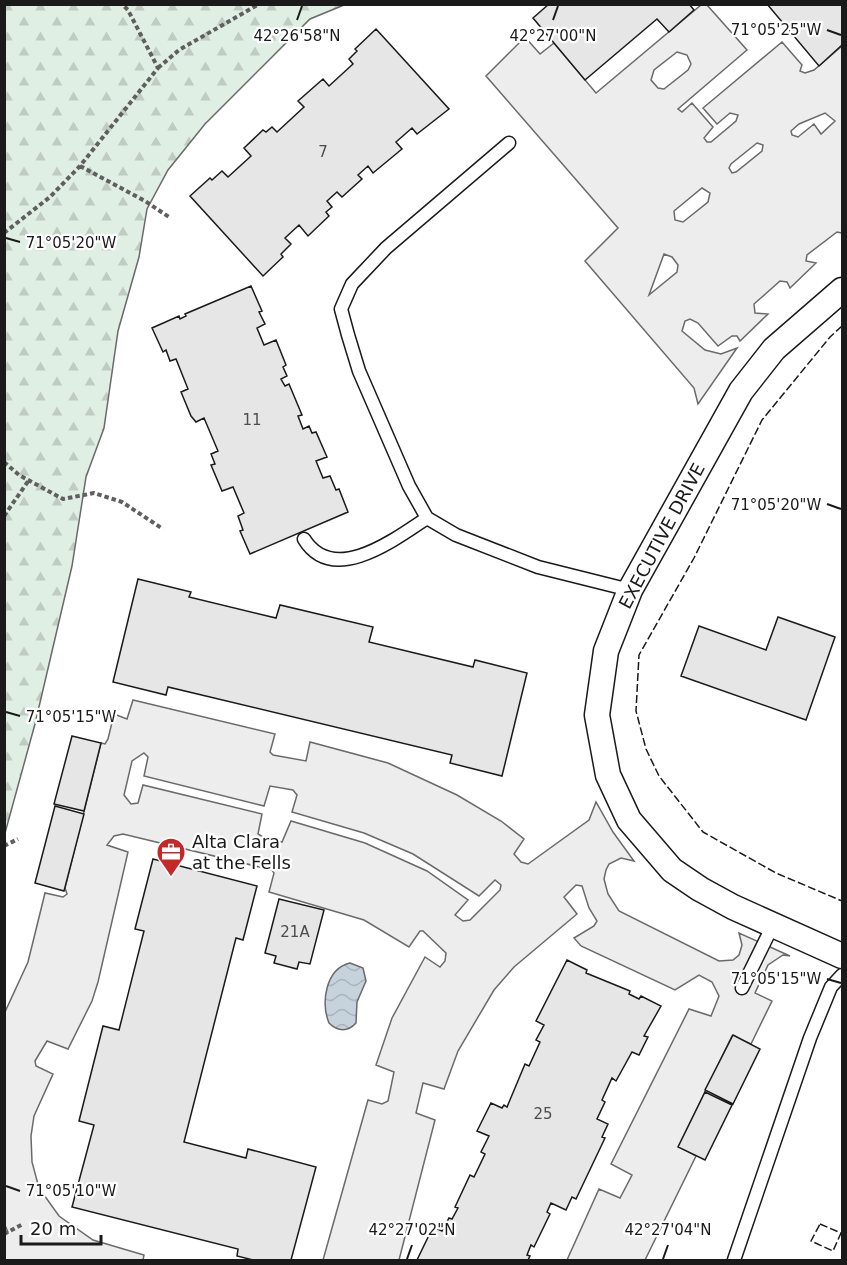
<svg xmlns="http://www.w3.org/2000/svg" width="847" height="1265" viewBox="0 0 847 1265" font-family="'DejaVu Sans',sans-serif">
	<defs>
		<pattern id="forest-firs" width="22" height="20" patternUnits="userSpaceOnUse" patternTransform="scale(1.5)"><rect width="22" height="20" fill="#e0efe3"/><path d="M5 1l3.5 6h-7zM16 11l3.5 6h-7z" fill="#c0ccc2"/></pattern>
		<pattern id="water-waves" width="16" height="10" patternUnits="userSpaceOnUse" patternTransform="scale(1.5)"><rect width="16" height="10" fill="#c6d2dc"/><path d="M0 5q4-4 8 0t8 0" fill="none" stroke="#aab4bc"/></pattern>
	</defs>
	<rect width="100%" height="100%" fill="#fff"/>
	<path fill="url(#forest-firs)" stroke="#6a6a6a" stroke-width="1.5" d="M5 4 344 5 310 19 205 124 168 170 147 209 139 257 118 331 104 428 86 477 72 566 35 724 5 833Z"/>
	<path fill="#ededed" stroke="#6a6a6a" stroke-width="1.5" fill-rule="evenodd" d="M701 5H707L747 50 678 109 682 112 692 103 713 127 704 138 707 142H711L736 121 738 115 730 113 717 124 703 108 782 42 802 65 800 71 805 73 814 70 842 46V233L837 232 807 255 806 261 816 263 790 288 787 282 780 281 754 304 755 313 768 314 740 341 737 336H732L718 346 698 323 690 319 685 321 682 331 705 350 721 354 737 348 698 404 694 388 585 261 618 228 486 76 525 37 540 54 554 43 596 93ZM677 52 687 55 691 64 688 70 664 89 658 88 651 80 654 70ZM825 113 835 121 821 134 814 124 798 137 792 135 791 131 799 124ZM757 143 763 145 762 151 736 172 732 173 729 168 731 164ZM702 188 710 193 708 202 683 222 675 220 674 211ZM664 254 672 257 678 265 677 272 649 295Z
		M133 700 275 734 270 752 273 755 306 761 310 742 388 763 457 795 501 821 524 839 514 854 521 862 528 864 589 820 596 802 613 832 634 861 621 858 609 864 606 870 604 879 608 894 619 911 719 961 733 960 739 955 742 945 739 933 790 956 783 955 768 965 755 993 772 1001 751 1044 732 1036 679 1146 696 1156 645 1260H567L599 1189 620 1198 632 1175 611 1164 689 1009 711 1016 719 996 712 982 699 975 675 990 581 946 574 938 594 926 597 921 589 908 582 886 576 885 564 897 577 914 514 967 494 990 458 1051 444 1089 423 1083 416 1113 435 1120 399 1260H323L368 1100 382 1104 388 1101 394 1072 376 1065 392 1018 425 957 440 967 445 961 446 953 423 931H420L409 947 364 920 269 892 274 873 272 870 123 834 114 836 107 845 128 852 98 982 92 1001 68 1049 47 1041 35 1061 36 1066 53 1074 34 1116 31 1136 32 1162 39 1188 59 1216 93 1240 144 1255 143 1260H5V1235L8 1232 4 1223 5 1012 28 962 45 893 63 897 67 894 65 888 101 743 105 744 108 739 114 714 127 719ZM144 753 148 757 144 776 264 806 270 786 293 790 297 795 292 812 364 833 413 854 479 896 495 880 501 885 500 890 470 920 463 921 455 915 468 900 427 871 365 843 291 821 282 842 263 837 258 834 262 814 143 785 138 803 131 804 124 795 132 761Z"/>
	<path fill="url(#water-waves)" stroke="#6a6a6a" stroke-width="1.5" d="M350 963 363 968 366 981 357 1002 356 1023C348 1032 338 1032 329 1023 321 1003 325 969 350 963Z"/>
	<path fill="#e6e6e6" stroke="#1a1a1a" stroke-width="1.5" d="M549 4H689L694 10 669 32 657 19 585 80 533 18Z
		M767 4H842V45L819 66Z
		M376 29 449 109 417 134 412 128 396 142 402 149 373 173 368 166 358 175 362 179 342 197 337 192 327 201 332 207 326 212 329 216 308 236 299 225 285 238 291 244 281 254 283 257 263 276 190 196 210 178 212 180 222 171 228 177 251 156 244 148 263 130 266 132 272 127 277 132 304 107 298 101 323 79 329 86 353 64 349 59 357 51 355 49Z
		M251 286 262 311 259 312 265 324 257 328 264 345 276 340 286 365 283 367 287 376 281 379 285 386 289 384 302 415 298 416 303 429 309 426 312 433 316 432 327 457 316 461 323 478 330 476 336 490 339 489 348 512 250 554 240 531 243 530 238 516 244 513 233 487 222 491 211 465 215 464 211 454 218 451 204 418 196 422 191 416 181 392 188 389 176 359 170 361 166 350 163 352 152 328 179 316 180 319 186 316 185 314Z
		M138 579 191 592 189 597 276 618 280 605 373 627 369 642 473 667 475 660 527 673 502 776 450 763 452 755 168 687 166 695 113 682Z
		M778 617 835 637 806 720 681 676 699 626 766 650Z
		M72 736 101 743 84 811 54 804Z
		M55 806 84 814 64 891 35 883Z
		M153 859 257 886 243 940 236 938 184 1142 246 1158 248 1149 316 1167 291 1260H253L237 1256 238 1249 72 1207 94 1125 79 1121 103 1026 119 1030 144 931 135 929Z
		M279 899 324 910 310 964 299 962 297 969 274 963 276 956 265 953Z
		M567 960 587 970 586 973 630 991 629 994 639 999 641 996 661 1006 644 1036 648 1037 639 1055 632 1052 616 1081 612 1078 602 1100 605 1102 597 1119 608 1124 602 1137 605 1138 576 1199 572 1197 566 1210 551 1203 547 1212 550 1214 534 1247 531 1245 527 1255 530 1256 528 1260H417L433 1227 442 1231 449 1218 452 1219 458 1208 455 1207 470 1175 474 1177 485 1154 481 1152 489 1136 477 1131 491 1103 502 1108 504 1105 507 1107 525 1064 529 1066 540 1042 536 1040 544 1025 536 1021Z
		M733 1035 760 1049 733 1104 705 1090Z
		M705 1092 732 1105 705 1160 678 1147Z"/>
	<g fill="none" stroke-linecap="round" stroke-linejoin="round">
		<g stroke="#1a1a1a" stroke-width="15">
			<path id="lane" d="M509 143 386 248 352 284 341 309 348 335 359 371 409 486 427 518 456 535 538 567 630 590
				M304 539C333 586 394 540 427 518
				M742 988 773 925
				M734 1260 810 1038 831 987 842 975"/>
		</g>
		<g stroke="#1a1a1a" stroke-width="27">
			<path id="street" d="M842 290 774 349 741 391 630 590 606 651 597 715 608 775 629 820 672 870 700 889 733 907 842 956"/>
		</g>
		<path stroke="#5f5f5f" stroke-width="4" stroke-dasharray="4.5 3" stroke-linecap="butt" d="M158 68 179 50 259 4
			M80 166 145 201 169 217
			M4 233 50 197 80 166 158 68 128 10 122 4
			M4 462 19 475 63 499 94 493 122 502 163 529
			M4 516 29 480
			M4 846 18 839
			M4 1234 23 1224"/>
		<use href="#lane" stroke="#fff" stroke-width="12"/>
		<use href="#street" stroke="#fff" stroke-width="24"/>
		<path stroke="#1a1a1a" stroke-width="1.5" stroke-dasharray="8 3" stroke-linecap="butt" d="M842 326 830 337 762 420 694 558 639 655 636 711 646 749 659 776 703 832 776 873 842 901
			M820 1224 841 1233 833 1251 811 1241Z"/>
	</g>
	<path fill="none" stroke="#1a1a1a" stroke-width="2" d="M297 20 302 6M553 20 558 6M827 30 841 35M6 238 20 242M827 504 841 509M6 712 20 716M827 979 841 983M6 1186 20 1191M407 1259 412 1245M663 1259 668 1245"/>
	<defs>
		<g id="office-pin" transform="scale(1.5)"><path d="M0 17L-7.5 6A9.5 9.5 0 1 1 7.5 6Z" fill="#c62828" stroke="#fff"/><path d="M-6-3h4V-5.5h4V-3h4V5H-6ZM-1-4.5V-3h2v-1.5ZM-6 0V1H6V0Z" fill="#fff"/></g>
	</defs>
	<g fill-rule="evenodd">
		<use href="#office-pin" x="171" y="852"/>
	</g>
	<g text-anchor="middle" stroke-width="4.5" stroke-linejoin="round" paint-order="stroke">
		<g font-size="15" fill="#4d4d4d">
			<text x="323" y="157">7</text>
			<text x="252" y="425">11</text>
			<text x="295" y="937">21A</text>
			<text x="543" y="1119">25</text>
		</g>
		<g font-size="18" fill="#1a1a1a" stroke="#fff">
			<text transform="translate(662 536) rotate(-62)" y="6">EXECUTIVE DRIVE</text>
		</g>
		<g font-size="18" fill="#1a1a1a" stroke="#fff" text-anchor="start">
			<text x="192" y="848">Alta Clara<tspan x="192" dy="21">at the Fells</tspan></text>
		</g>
	</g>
	<g font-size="15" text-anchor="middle" fill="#1a1a1a" stroke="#fff" stroke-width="4.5" stroke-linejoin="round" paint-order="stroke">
		<text x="776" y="35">71°05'25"W</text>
		<text x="297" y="41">42°26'58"N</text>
		<text x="553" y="41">42°27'00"N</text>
		<text x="71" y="248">71°05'20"W</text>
		<text x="776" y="510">71°05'20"W</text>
		<text x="71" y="722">71°05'15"W</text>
		<text x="776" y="984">71°05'15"W</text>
		<text x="71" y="1196">71°05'10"W</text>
		<text x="412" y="1235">42°27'02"N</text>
		<text x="668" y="1235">42°27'04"N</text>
	</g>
	<rect width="847" height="1265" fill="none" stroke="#1a1a1a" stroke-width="12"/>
	<path d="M21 1235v9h80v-9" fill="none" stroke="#1a1a1a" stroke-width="3"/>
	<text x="30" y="1235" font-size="18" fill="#1a1a1a" stroke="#ffffff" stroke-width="4.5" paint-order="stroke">20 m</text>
</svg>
